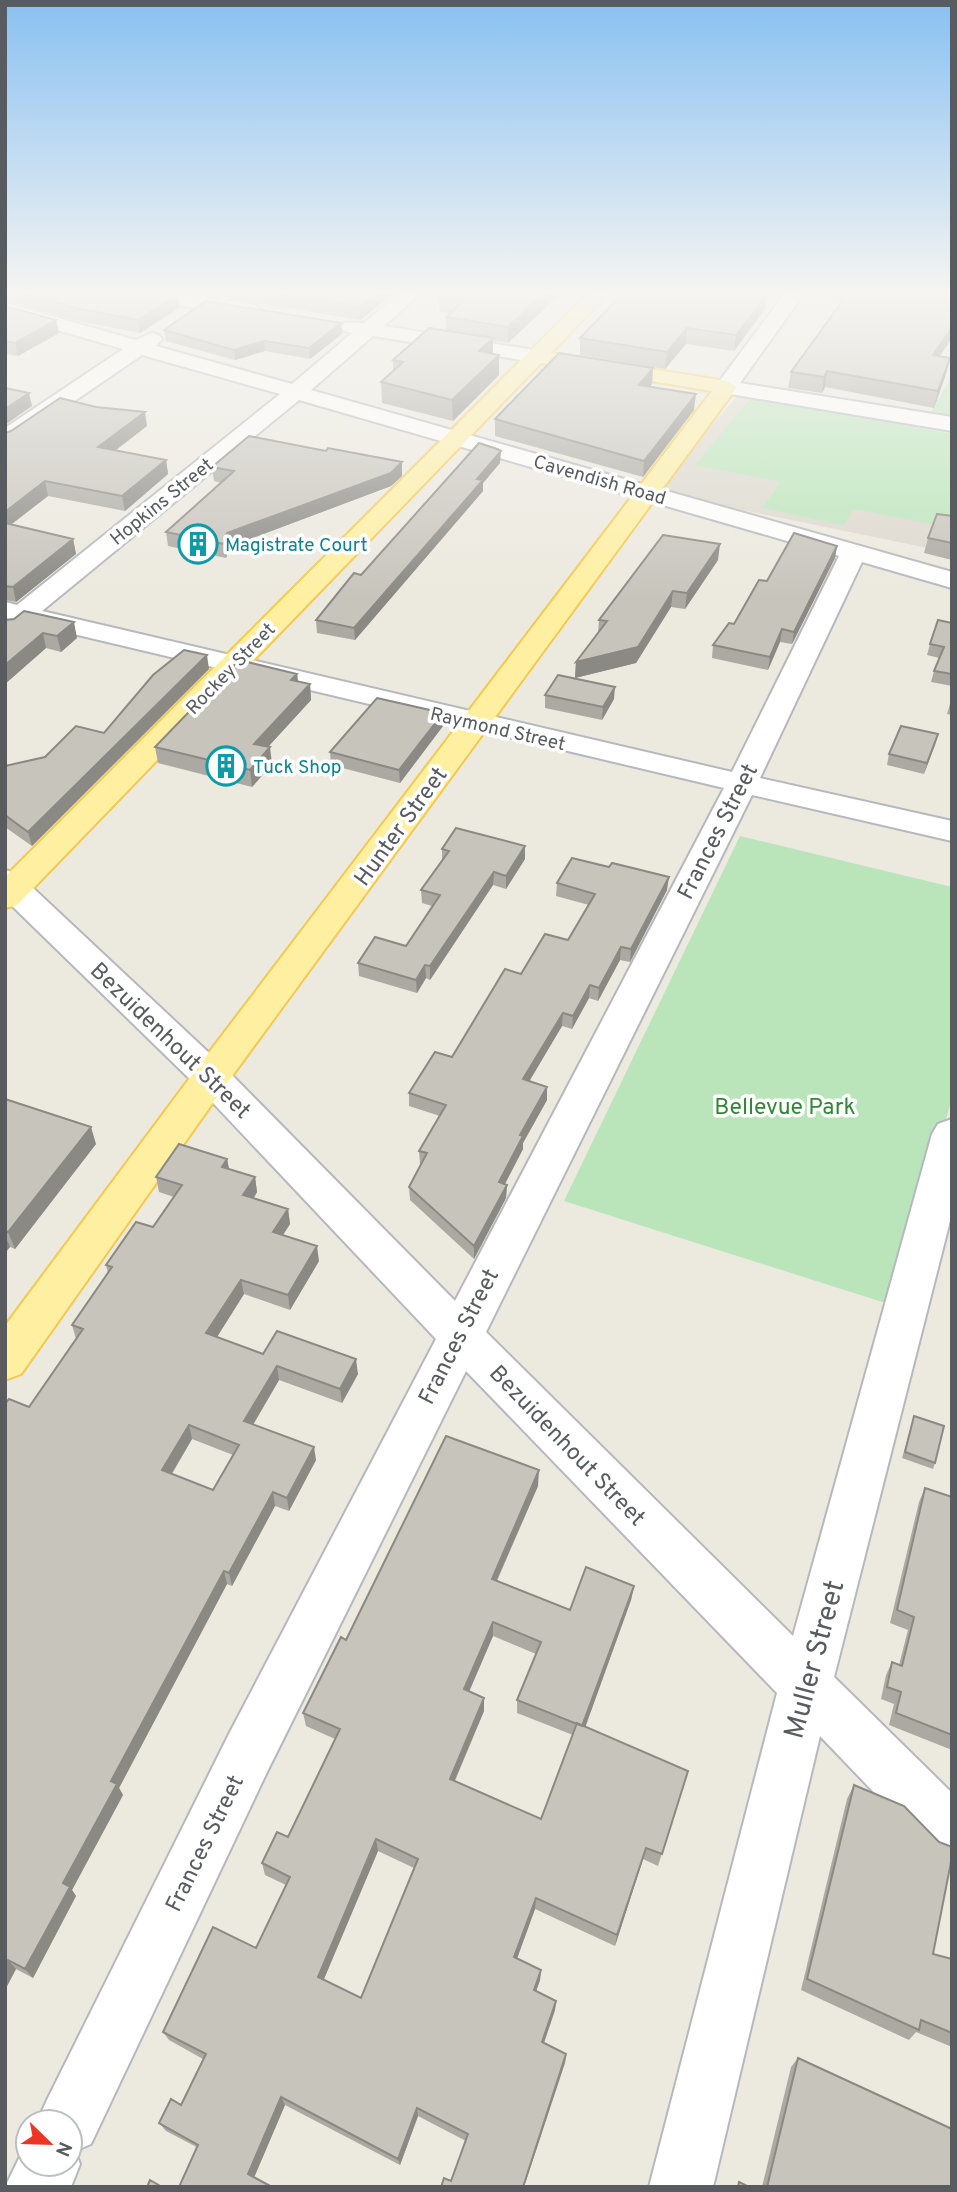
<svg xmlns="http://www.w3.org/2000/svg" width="957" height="2192" viewBox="0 0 957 2192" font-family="Overpass,sans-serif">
	<rect width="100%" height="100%" fill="#ece9df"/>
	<path fill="#dcd8ce" d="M738 395 952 434V553L655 492Z"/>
	<path fill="#bae5ba" d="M952 375V416L931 412Z
		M752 397 952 434V528L854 509 843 525 762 508 781 482 695 465Z
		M740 836 952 887V1097L895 1306 564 1201Z"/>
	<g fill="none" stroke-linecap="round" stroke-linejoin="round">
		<g stroke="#b5b8bd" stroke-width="4">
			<path id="minor" d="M125 292H169L254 305 264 311 254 317 135 298Z
				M401 292H422L384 326 534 350 544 356 534 362 373 336 311 390 952 572V588L862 562 760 778 952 821V841L752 795 486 1332 793 1636 932 1134 938 1124 952 1119V1213L834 1677 952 1793V1861L932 1853 820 1736 713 2187H649L777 1693 466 1371 267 1772 91 2144 75 2151 80 2164 71 2187H5L28 2140V2164H70V2122H37L47 2100 229 1734 436 1339 198 1087 5 899V870L17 873 224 1067 455 1301 724 788 27 623 17 632 5 634V602L17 605 280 394 142 355 13 443 5 445V428L123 349 5 315V303L136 340 152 333 159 335 162 339 156 346 292 384 352 333 344 331 341 327 344 323H364ZM299 400 839 556 732 772 42 611Z
				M786 292H805L740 383 952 417V431L718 392 715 387Z"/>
		</g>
		<g stroke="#f5c84f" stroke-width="4">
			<path id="major" d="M589 292H609L551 353 726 381 737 387 224 1087 21 1374 5 1380V1326L198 1067 712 391 541 363 17 905 5 908V877Z"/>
		</g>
		<use href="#minor" fill="#fff" fill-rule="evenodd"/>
		<use href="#major" fill="#fff0a1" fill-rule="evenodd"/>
	</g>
	<path fill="#aba9a2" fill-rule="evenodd" d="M5 292H157L179 308 140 333 78 321 5 301Z
		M182 292H204L199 294Z
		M224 292H396L360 320 226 298Z
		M444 292H562L508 343 493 341V353L499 375 453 421 382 403 381 382 393 371V360L446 331V317L449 314 439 312V296Z
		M833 292H952L940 356 950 358 946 374 934 408 825 387 822 393 788 388 791 372 843 300 832 298Z
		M5 306 56 320 59 333 18 356 5 354Z
		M765 309 734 351 686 344 665 369 580 355V338Z
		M341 323 342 334 310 359 265 351 235 360 166 341 164 330Z
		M653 368 652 384 650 386 694 410 643 477 495 436V419Z
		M147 426 115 451 166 460 168 474 125 511 48 496 12 524 73 539 76 554 16 602 5 600V433Z
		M326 451 402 462V476L391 486 229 547 226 558 168 546 166 532 221 483 214 481 212 467Z
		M500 463 483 483V491L355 640 317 633 316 620 361 575Z
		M952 516V560L924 553 928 538Z
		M837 546 835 558 792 644 780 642 768 670 712 658 713 645 734 624 767 581Z
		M718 560 685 609 671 607 636 663 575 678 614 699 602 720 545 708V695L575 678 576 662 598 633 599 620Z
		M5 620 77 638 61 652 46 648 5 684Z
		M952 623V686L931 682 934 671 939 658 927 655 930 644Z
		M209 669 32 846 5 827V766L45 757 104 733Z
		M297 674 298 681 310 684 311 700 268 747 272 764 252 787 158 763 155 747Z
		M952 697V715L947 714Z
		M443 713V726L400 783 331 765 330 752Z
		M938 734 924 774 887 765 889 754Z
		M442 849 525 859 506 889 493 885 430 980 426 978 417 993 359 976 358 963 406 946 432 906 422 903 421 890 442 861Z
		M557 883 667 890 630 962 620 960 598 1001 589 998 572 1029 562 1026 529 1081 547 1087V1100L523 1143V1149L505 1184 507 1185 506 1198 474 1259 410 1200 409 1187 421 1164H420L419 1151 440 1116 409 1106V1093L452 1057 521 974 568 940 589 905 556 896Z
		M5 1099 96 1144 15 1249 10 1247 5 1253Z
		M227 1159 229 1169 255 1177 257 1192 254 1198 288 1209 290 1224 283 1235 319 1261 290 1310 244 1294 217 1337 263 1354 358 1374 342 1403 279 1380 253 1425 316 1460 289 1511 275 1506 232 1586 227 1584 119 1788 123 1795 72 1890 76 1896 33 1978 16 1969 5 1990V1404L29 1407 76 1339 72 1325 108 1273 106 1265 153 1227 174 1197 159 1192 156 1177ZM192 1439 233 1455 213 1490 172 1474Z
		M914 1416 935 1463 933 1469 902 1458Z
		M538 1486 497 1581 570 1610 634 1586 631 1600 585 1727 688 1771 658 1866 643 1859 615 1946 535 1909 517 1958 541 1970 540 1980 536 1991 556 2001 555 2010 544 2043 566 2054 565 2063 451 2181 466 2141 418 2116 400 2165 285 2105 254 2177 166 2131 159 2123 181 2105 203 2059 169 2040 163 2032 256 1948 286 1885 265 1875 262 1863 288 1837 335 1739 306 1726 303 1713 346 1640ZM493 1636 536 1654 517 1700V1713L573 1735 541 1819 455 1781 484 1711 469 1692ZM378 1851 414 1868 361 1998 324 1979Z
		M925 1488 952 1497V1750L889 1725 894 1704 881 1699 886 1675 892 1662 899 1665 908 1630 890 1623 919 1502Z
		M854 1785 933 1954 952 1959V2047L916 2032 909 2040 801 1990 847 1799Z
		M798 2058 952 2187H762L791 2067Z"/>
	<path fill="#8b8984" d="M379 292H396L360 320 359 307Z
		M545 292H562L508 343V327Z
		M768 293 765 309 734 351 736 335Z
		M177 295 179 308 140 333 138 320Z
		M56 320 59 333 18 356 15 343Z
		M341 323 342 334 310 359 309 348Z
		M952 327V338L930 371 933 355Z
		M687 328 686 344 665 369 667 352Z
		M493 338V358L479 351Z
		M264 341 265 351 235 360 234 350Z
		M499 355V375L453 421 452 400Z
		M950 358 946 374 934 408 938 391Z
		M653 368 652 384 638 401 639 385Z
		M827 371 825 387 822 393 824 377Z
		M29 393 32 406 5 425V409Z
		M696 394 694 410 643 477 644 461Z
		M145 412 147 426 101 461 98 447Z
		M501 451 500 463 483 483V491L355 640 354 628Z
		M166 460 168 474 125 511 122 496Z
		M402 462V476L391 486 229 547 226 558 224 544 227 533Z
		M45 481 48 496 5 529V512Z
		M73 539 76 554 16 602 13 587Z
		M720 544 718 560 685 609 687 593Z
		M837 546 835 558 792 644 794 632Z
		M673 591 671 607 636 663 575 678 576 662Z
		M74 622 77 638 61 652 57 636Z
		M782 629 780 642 768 670 770 657Z
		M43 633 46 648 5 684V665Z
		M207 655 209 669 32 846 28 832Z
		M297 674 299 690 291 680Z
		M310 684 311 700 256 760 254 744Z
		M615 687 614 699 602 720 603 707Z
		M443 713V726L400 783 399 770Z
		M938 734 935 745 924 774 927 763Z
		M270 747 272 764 252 787 250 770Z
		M525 846V859L506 889V876Z
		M494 872 493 885 430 980V966Z
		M669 877 667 890 630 962 631 949Z
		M621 947 620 960 598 1001 599 988Z
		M425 965 426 978 417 993 416 980Z
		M590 985 589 998 572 1029 573 1016Z
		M563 1013 562 1026 523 1092V1079Z
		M547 1087V1100L523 1143V1149L499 1195V1182L520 1135Z
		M91 1127 96 1144 15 1249 8 1232Z
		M227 1159 230 1174 222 1167Z
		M255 1177 257 1192 246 1210 243 1195Z
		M507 1185 506 1198 474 1259V1246Z
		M288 1209 290 1224 275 1247 273 1232Z
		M5 1235 10 1247 5 1253Z
		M317 1246 319 1261 290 1310 288 1295Z
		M241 1280 244 1294 210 1348 206 1333Z
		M356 1359 358 1374 342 1403 340 1389Z
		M277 1366 279 1380 247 1435 244 1421Z
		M189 1425 192 1439 166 1483 162 1470Z
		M314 1447 316 1460 289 1511 287 1498Z
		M539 1470 538 1486 491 1593 492 1579Z
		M273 1492 275 1506 232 1586 229 1573Z
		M224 1571 227 1584 119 1788 123 1795 72 1890 76 1896 33 1978 25 1969 63 1883 111 1781Z
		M634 1586 631 1600 581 1739 582 1726Z
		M493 1622V1636L464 1703V1689Z
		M484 1698V1711L450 1791V1779Z
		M376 1839 378 1851 321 1986 318 1977Z
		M646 1848 643 1859 615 1946 617 1935Z
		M536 1898 535 1909 514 1967V1957Z
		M8 1960 16 1969 5 1990V1966Z
		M541 1970 540 1980 533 2000 534 1990Z
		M556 2001 555 2010 541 2051 542 2042Z
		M566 2054 565 2063 524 2187H523Z
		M281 2097 285 2105 253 2180 248 2174Z
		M417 2108 418 2116 400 2165 398 2159Z"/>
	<path fill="#c7c4bc" stroke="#8b8984" stroke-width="2" fill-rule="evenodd" d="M14 292H157L177 295 138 320 76 308Z
		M264 292H379L359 307Z
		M444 292H545L508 327 446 317 465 300 439 296Z
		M624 292H756L768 293 736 335 687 328 667 352 580 338Z
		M849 292H952V327L933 355 950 358 938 391 827 371 824 377 791 372Z
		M206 301 341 323 309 348 264 341 234 350 164 330Z
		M5 306 56 320 15 343 5 341Z
		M429 328 493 338 479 351 499 355 452 400 381 382 403 362 393 360Z
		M559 353 653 368 639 385 696 394 644 461 495 419Z
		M5 388 29 393 5 409Z
		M60 398 96 407 145 412 98 447 166 460 122 496 45 481 5 512V433L11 431Z
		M249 436 326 451 328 448 402 462 391 473 227 533 224 544 166 532 234 471 212 467Z
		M479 443 497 449 501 451 477 479 483 480 354 628 316 620 354 573 361 575Z
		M937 514 952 516V543L928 538Z
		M5 523 73 539 13 587 5 586Z
		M794 533 837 546 794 632 782 629 770 657 713 645 729 623 734 624 759 580 767 581Z
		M663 535 720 544 687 593 673 591 638 647 576 662 607 621 599 620Z
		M24 611 74 622 57 636 43 633 5 665V620L14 619Z
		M938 620 952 623V674L934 671 944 647 930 644Z
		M184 650 207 655 28 832 5 815V766L45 757 76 726 104 733 153 675Z
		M239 660 297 674 291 680 310 684 254 744 270 747 250 770 155 747Z
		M558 675 615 687 603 707 545 695Z
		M377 698 443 713 399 770 330 752Z
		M901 726 938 734 927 763 889 754Z
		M456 828 525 846 506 876 494 872 430 966 425 965 416 980 358 963 375 937 406 946 440 895 421 890 449 851 442 849Z
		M572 858 609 867 612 863 669 877 631 949 621 947 599 988 590 985 573 1016 563 1013 523 1079 547 1087 520 1135 523 1136 499 1182 507 1185 474 1246 409 1187 427 1153 419 1151 446 1105 409 1093 435 1052 452 1057 505 969 521 974 545 934 568 940 595 894 557 883Z
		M5 1099 91 1127 8 1232 5 1231Z
		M179 1144 227 1159 222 1167 255 1177 243 1195 288 1209 273 1232 317 1246 288 1295 241 1280 206 1333 263 1354 277 1331 356 1359 340 1389 277 1366 244 1421 314 1447 287 1498 273 1492 229 1573 224 1571 111 1781 117 1784 63 1883 70 1887 25 1969 8 1960 5 1966V1404L9 1399 29 1407 83 1329 72 1325 112 1267 106 1265 136 1222 153 1227 182 1185 156 1177ZM189 1425 239 1445 213 1490 162 1470Z
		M914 1416 944 1426 935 1463 905 1452Z
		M446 1436 539 1470 492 1579 570 1610 586 1567 634 1586 582 1726 517 1700 541 1642 493 1622 464 1689 484 1698 450 1779 541 1819 577 1723 688 1771 662 1854 646 1848 617 1935 536 1898 514 1957 541 1970 534 1990 556 2001 542 2042 566 2054 523 2187H441L444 2178 451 2181 468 2134 417 2108 398 2159 281 2097 248 2174 272 2187H179L198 2145 159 2123 171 2099 181 2105 206 2054 163 2032 213 1927 256 1948 290 1877 262 1863 277 1832 288 1837 340 1729 303 1713 341 1637 346 1640ZM376 1839 418 1859 361 1998 318 1977Z
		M925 1488 952 1497V1735L896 1713 901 1692 887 1687 892 1662 902 1666 914 1617 897 1610Z
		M854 1785 904 1806 939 1842 952 1847V1857L933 1954 952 1959V2033L921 2020 919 2030 807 1979Z
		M798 2058 952 2129V2187H767Z
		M150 2180 162 2187H147Z
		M739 2182 749 2187H738Z"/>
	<linearGradient id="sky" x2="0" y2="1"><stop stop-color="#89c0f1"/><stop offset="0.49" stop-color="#f6f5f1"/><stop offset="1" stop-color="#f6f5f1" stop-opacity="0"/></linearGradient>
	<rect width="957" height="598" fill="url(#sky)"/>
	<defs>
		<g id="building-ring" transform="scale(2.0125)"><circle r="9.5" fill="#fff" stroke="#0f9aa8" stroke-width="1.5"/><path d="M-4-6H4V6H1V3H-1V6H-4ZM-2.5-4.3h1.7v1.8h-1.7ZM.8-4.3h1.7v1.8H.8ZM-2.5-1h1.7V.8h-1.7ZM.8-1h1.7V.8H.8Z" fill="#0f9aa8"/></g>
	</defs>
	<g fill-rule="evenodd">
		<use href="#building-ring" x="198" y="544"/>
		<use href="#building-ring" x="226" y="766"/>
	</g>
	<g text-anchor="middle" stroke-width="7" stroke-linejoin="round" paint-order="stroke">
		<g font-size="19" fill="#585c61" stroke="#fff">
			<text transform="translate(600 479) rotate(16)" y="7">Cavendish Road</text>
			<text transform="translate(161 501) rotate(-39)" y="7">Hopkins Street</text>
			<text transform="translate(230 668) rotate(-46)" y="7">Rockey Street</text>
			<text transform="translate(498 728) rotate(13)" y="7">Raymond Street</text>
		</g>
		<g font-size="19" fill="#0d838f" stroke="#fff" text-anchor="start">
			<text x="225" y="551">Magistrate Court</text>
			<text x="253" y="773">Tuck Shop</text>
		</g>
		<g font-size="23" fill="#585c61" stroke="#fff">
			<text transform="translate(400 826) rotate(-54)" y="8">Hunter Street</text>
			<text transform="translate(717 831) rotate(-63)" y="8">Frances Street</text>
			<text transform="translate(171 1040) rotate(44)" y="8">Bezuidenhout Street</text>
			<text transform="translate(458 1336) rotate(-63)" y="8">Frances Street</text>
			<text transform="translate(568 1445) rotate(46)" y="8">Bezuidenhout Street</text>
			<text transform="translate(204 1843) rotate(-64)" y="8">Frances Street</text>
		</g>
		<g font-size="23" fill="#328637" stroke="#fff">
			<text x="785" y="1114">Bellevue Park</text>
		</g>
		<g font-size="28" fill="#585c61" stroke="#fff">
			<text transform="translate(813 1659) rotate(-75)" y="10">Muller Street</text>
		</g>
	</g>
	<rect width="957" height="2192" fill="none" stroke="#585c61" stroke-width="14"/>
	<g transform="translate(49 2143) rotate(113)"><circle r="33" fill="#ffffff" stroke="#bcbec0" stroke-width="2"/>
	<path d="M0-5L12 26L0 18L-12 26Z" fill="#ed3523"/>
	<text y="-10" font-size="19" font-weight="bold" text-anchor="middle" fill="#585c61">N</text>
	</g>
</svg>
